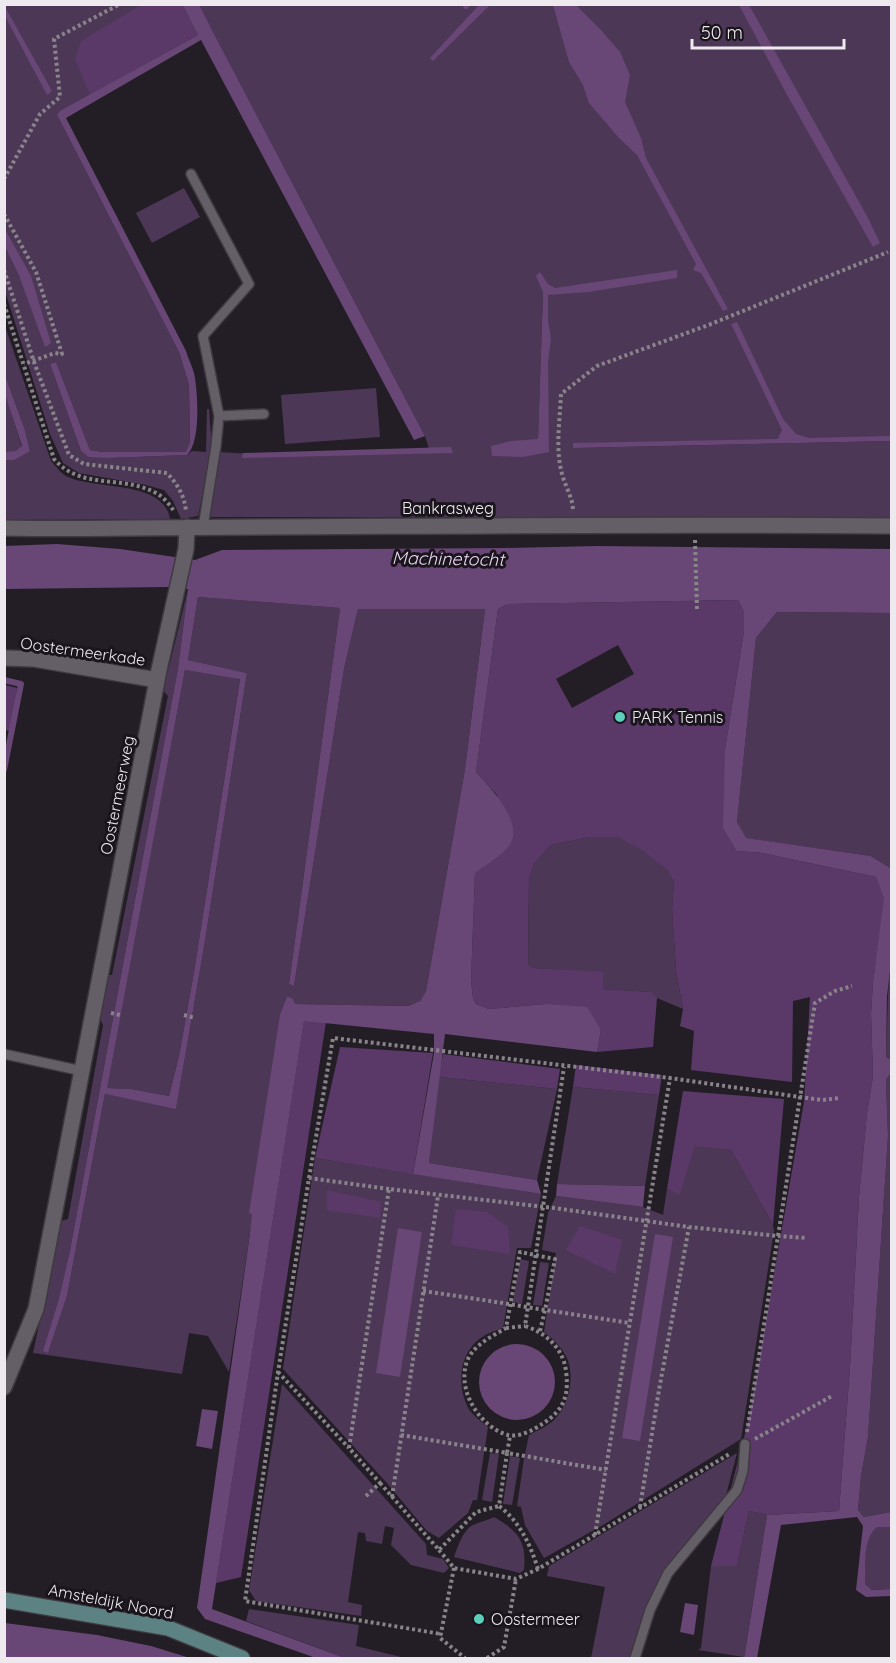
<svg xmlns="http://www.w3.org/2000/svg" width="896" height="1663" viewBox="0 0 896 1663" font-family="Quicksand,sans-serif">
	<rect width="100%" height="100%" fill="#231e25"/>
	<path fill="#4d3757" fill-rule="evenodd" d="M5 5H891V437L573 448 891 441V517H210L219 452 254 454H417L445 448 429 449 425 436 210 26 57 115 179 352 189 385 190 442 187 452H103L90 450 56 362 50 364 81 451 109 458 187 455 192 451 206 452 207 409H209L212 451 198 516 181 519 173 501 164 490 146 485 79 473 63 463 50 434 5 291V247L20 278H31L5 229ZM543 292 546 446 538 439Z
		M184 188 200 217 152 243 136 213Z
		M4 323 51 461C56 466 61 474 68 477 96 490 164 480 170 519L5 520V392L24 454 30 450 25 430 5 375Z
		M376 388 380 437 285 444 281 395Z
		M188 589 178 668 70 1250 48 1353 67 1296 105 1094 176 1108 205 941 247 673 188 660 198 597 340 608 289 984 294 986 344 669 358 609H485L465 769 426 991 420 1001 408 1006 295 1004 250 1213H253L250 1233 229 1372 208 1336 189 1333 182 1374 33 1353 61 1221 68 1219 103 1025 100 1018 106 975H112L168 696 161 688 169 667Z
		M777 612 891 613V873L890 868 871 856 745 838 737 822 756 638Z
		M185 670 240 678 194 972 179 1056 169 1096 131 1089 106 1088Z
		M590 837H617L642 849 667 870 674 882 672 909 676 971 683 1009 657 998 651 992 602 989 603 973 534 968 528 964 529 879 534 864 551 845Z
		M891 954V1060L886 1057 888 996Z
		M891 1073V1512L864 1517 858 1510 861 1476 868 1437 888 1136 886 1082 887 1078Z
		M439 1077 557 1089 537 1180 429 1163Z
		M573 1087 659 1095 645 1186 557 1184Z
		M695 1145 731 1150 773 1225 774 1231 741 1439 603 1525 544 1558 525 1525 521 1507 517 1506 524 1459 529 1435C538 1430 546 1427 553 1421 567 1407 574 1384 569 1364 566 1351 554 1340 544 1332L556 1253 542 1250 548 1213 556 1196 643 1207 663 1215 667 1189 680 1194Z
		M315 1158 541 1194 531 1248H517L503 1328C494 1331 485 1334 477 1341 458 1357 457 1390 470 1411 475 1417 482 1422 488 1427L477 1500H473L468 1513 439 1538 427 1531 386 1482 283 1369Z
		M520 1259 529 1261 522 1304 513 1302Z
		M540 1262 549 1263 542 1306 533 1305Z
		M282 1384 426 1544 427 1555 443 1559 449 1568 444 1573 411 1565 391 1545 394 1528 385 1526 382 1544 366 1541 365 1533 358 1532 348 1602 362 1605 361 1616 256 1601 249 1590Z
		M490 1453 499 1454 492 1502 482 1500Z
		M737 1453 726 1495 666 1570 651 1595 633 1646 631 1658H591L605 1587 547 1576 549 1566Z
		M510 1456 520 1458 512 1505 503 1504Z
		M749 1511 767 1515 744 1657 698 1650 701 1648 711 1566H737Z
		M494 1517C518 1531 527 1541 524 1570L520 1573 454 1557C458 1546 462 1533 471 1526 478 1522 487 1521 494 1517Z
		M876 1527H891V1589L872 1590 865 1584C865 1567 862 1539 876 1527Z
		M249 1609 359 1625 356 1646 405 1658H345L246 1621Z"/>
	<path fill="#5a3968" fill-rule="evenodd" d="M141 5H183L198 35 90 95 75 59 81 41Z
		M738 600 744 612V631L725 749 737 851 762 853 876 877 885 898 873 982 871 1013 873 1076 867 1113 859 1197 850 1367 839 1511 767 1515 749 1511 737 1566H711L749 1418 804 1102 810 997 793 1001 792 1082 691 1070 694 1031 680 1026 683 1009 676 971 672 909 674 882 667 870 642 850 617 837H590L551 845 534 864 529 879 528 964 534 968 603 972V989L652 992 657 998 653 1047 597 1052 601 1030 546 1004 489 1009 476 1004 473 998 471 981 475 872 501 853 497 795 476 772 498 609 508 604ZM618 645 634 674 572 708 556 679Z
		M5 685 17 688 10 731 5 730Z
		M304 1020 326 1022 241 1577 216 1583Z
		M340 1047 433 1053 413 1174 315 1158Z
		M443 1054 560 1069 557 1089 439 1077Z
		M576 1065 662 1075 659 1095 573 1087Z
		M683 1091 784 1099 773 1225 731 1150 695 1146 680 1195 667 1189Z
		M327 1190 381 1202 380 1218 327 1210Z
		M456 1209 487 1212 508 1227 510 1254 451 1245Z
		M580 1226 622 1240 615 1274 566 1250Z"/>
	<path fill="#684676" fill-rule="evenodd" d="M4 5 52 91 47 95 5 16Z
		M183 5H199L425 436 414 440 201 40 66 118 186 351C188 358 192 366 194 373 198 391 201 443 187 455L109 458 89 457 81 451 50 364 56 362 90 450 103 452H186L190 442 189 385 179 352 57 115 60 111 198 35Z
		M479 5H490L433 61 430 58Z
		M553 5H576L601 30 620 52 630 75 625 102 641 138 646 158 728 309 723 311 701 273 693 270 696 264 637 155 619 138 589 103 583 85 569 62Z
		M739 5H749L867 216 880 243 873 247 786 93Z
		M5 229 31 276 51 343 45 347 20 278 5 247Z
		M677 270V278L588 292 548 295V320L551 339 548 362 549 452 523 457 492 456 491 446 511 441 538 439 543 292 536 276 540 272 548 284 555 288Z
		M737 322 783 419 796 434 809 438 891 436V441L573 448V443L778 439 782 430 731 324Z
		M5 375 25 430 30 451 14 460H5V452L16 451 22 446 5 394Z
		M451 447 453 453 242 458 243 453Z
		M57 544 120 549 195 560 222 550 504 548 597 546 891 549V613L777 612 756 638 737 822 746 838 871 856 890 868 891 873 892 954 887 996 886 1057 891 1060V1073L887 1078 886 1082 888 1136 868 1437 861 1476 858 1510 864 1517 891 1512V1527H877C862 1539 866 1566 865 1584L872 1590 891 1589V1596L866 1597 856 1590 863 1526 857 1517 781 1525 757 1658H744L767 1515 839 1511 850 1367 859 1197 867 1113 873 1076 871 1013 873 982 884 898 876 877 762 853 737 851 723 828 725 749 744 631V612L738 600 508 604 498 609 476 772C490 787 527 825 508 847 500 857 485 865 475 873L471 981 473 998 476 1004 489 1009 546 1004 587 1007 601 1030 597 1052 445 1034 429 1163 537 1180 541 1194 413 1174 434 1053V1034L304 1021 212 1609 345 1658H316L205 1619 197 1608 250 1233 252 1214 249 1213 280 1015 287 997 292 998 295 1004 408 1006 420 1001 426 991 465 769 485 609H358L344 669 294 986 289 984 340 608 198 597 188 660 247 673 205 941 176 1109 105 1094 67 1296 48 1353 43 1351 59 1299 70 1250 178 668 188 589 168 587 5 589 4 546ZM185 670 240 679 194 972 179 1056 169 1096 131 1089 107 1088Z
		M557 1184 645 1186 643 1207 556 1196Z
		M398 1228 422 1232 400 1377 376 1373Z
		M655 1234 673 1237 640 1441 622 1438Z
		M479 1382a38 38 0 1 1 76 0a38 38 0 1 1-76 0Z
		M202 1409 218 1411 212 1449 196 1446Z
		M685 1603 698 1605 694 1635 680 1632Z
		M5 1623 97 1635 151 1646 190 1658H5Z"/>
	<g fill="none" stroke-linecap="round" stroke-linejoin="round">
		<path stroke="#684676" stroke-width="6" d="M465 4 466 6
			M4 680 21 684 4 770"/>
		<g stroke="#3e3a3f" stroke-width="12">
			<path id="lane" d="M191 174 249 284 203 336 219 416 264 414
				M203 527 216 446 219 416
				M4 1054 82 1071
				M635 1658 650 1610 668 1573 737 1490 743 1471 745 1444"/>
		</g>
		<g stroke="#3e3a3f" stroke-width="18">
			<path id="street" d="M4 528C89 530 173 527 258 527 469 526 680 524 892 526
				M4 658 34 659 157 680
				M4 1387 36 1309 159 670 186 549 187 527"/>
		</g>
		<g stroke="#3e3a3f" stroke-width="18">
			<path id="secondary" d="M4 1600 168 1628 242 1658"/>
		</g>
		<path stroke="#88848a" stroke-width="4" stroke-dasharray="3 3" stroke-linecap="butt" d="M4 179 40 114 60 97 54 39 120 4
			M4 214 36 272 62 354 55 353 24 364
			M4 270 34 362 69 455 84 464 167 473C178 485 184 495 186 511
			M4 304 54 459C81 490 121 475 154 492 163 496 169 504 174 511
			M573 509C572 496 565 486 562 474 555 447 560 421 561 394L597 366 711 324 888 252
			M695 540 697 609
			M111 1013 120 1015
			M184 1015 195 1018
			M309 1178 333 1038 670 1078 800 1097 822 1100 840 1098
			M389 1189 309 1178 278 1372 245 1601 441 1634
			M423 1291C464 1297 504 1303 545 1310L555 1259 520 1252 506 1328C493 1336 475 1344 468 1359 455 1388 479 1427 508 1435 516 1437 527 1433 534 1429 560 1414 570 1402 566 1371 563 1348 546 1333 525 1326 538 1240 551 1153 564 1067
			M506 1328 525 1326
			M540 1331 545 1310 630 1323
			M278 1372 349 1448
			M747 1432 778 1236 807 1238
			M401 1435 507 1453 510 1436
			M755 1439 832 1396
			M380 1483 439 1550 476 1512 499 1506
			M366 1496 380 1483 349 1448 389 1189 554 1208 689 1227 778 1236 815 1003 835 991 852 986
			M392 1497 438 1196
			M640 1507 659 1390 689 1227
			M595 1535 670 1078
			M439 1550 454 1568 516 1579 538 1569 731 1453
			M454 1568 440 1638 465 1658
			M538 1569C530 1544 520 1522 499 1506L507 1453 606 1470
			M487 1658 504 1647 516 1579"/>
		<use href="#lane" stroke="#645e67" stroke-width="9"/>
		<use href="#street" stroke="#645e67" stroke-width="15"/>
		<use href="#secondary" stroke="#5c8283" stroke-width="15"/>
	</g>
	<g fill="#5bcebc" stroke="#1a151c" stroke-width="2">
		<circle cx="620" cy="717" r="6"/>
		<circle cx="479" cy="1619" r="6"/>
	</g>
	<g text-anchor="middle" stroke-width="6" stroke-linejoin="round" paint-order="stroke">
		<g font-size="16" fill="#ede9ee" stroke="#1a151c">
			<text x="448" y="514">Bankrasweg</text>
			<text transform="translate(83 651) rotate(8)" y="6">Oostermeerkade</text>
			<text transform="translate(117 795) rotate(-79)" y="6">Oostermeerweg</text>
			<text transform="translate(111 1601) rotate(11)" y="6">Amsteldijk Noord</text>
		</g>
		<g font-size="16" fill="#ede9ee" stroke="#1a151c" text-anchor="start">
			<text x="632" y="723">PARK Tennis</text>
			<text x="491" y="1625">Oostermeer</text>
		</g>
		<g font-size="18" font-style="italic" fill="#ecd7f5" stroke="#1a151c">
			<text transform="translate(448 559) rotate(1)" y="6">Machinetocht</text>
		</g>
	</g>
	<rect width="896" height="1663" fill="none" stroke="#ede9ee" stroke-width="12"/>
	<path d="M692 39v9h152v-9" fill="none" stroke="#ede9ee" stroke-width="3"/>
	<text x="701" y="39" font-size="18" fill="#ede9ee" stroke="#1a151c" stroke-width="4.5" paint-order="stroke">50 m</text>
</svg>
